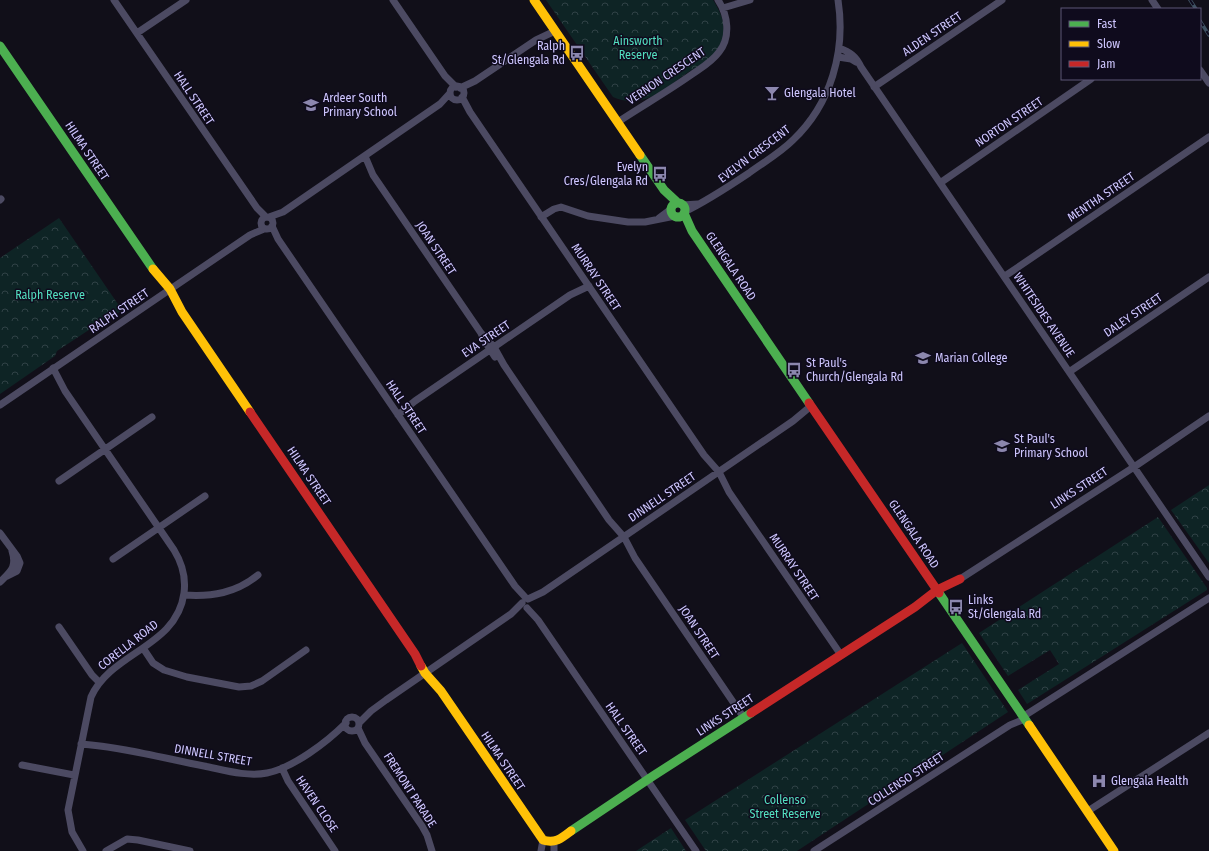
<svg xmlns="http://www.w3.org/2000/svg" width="1209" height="851" viewBox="0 0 1209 851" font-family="'Fira Sans Condensed',sans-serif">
	<defs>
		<pattern id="park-crowns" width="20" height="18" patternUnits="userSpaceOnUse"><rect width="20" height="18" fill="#0e2425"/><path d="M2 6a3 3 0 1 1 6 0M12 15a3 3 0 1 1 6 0" fill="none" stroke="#304246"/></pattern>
	</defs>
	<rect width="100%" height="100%" fill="#110f19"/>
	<path fill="url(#park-crowns)" d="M546 0H713C721 13 727 25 722 40 720 46 716 51 712 56 705 63 695 68 687 73 674 82 660 95 645 99 635 102 623 102 613 97Z
		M59 218 122 310 107 321 104 320 57 351 55 356 0 394V258Z
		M1209 485V563L1171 510Z
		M1158 517 1207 588V590L1027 704 1018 690 1059 664 1050 650 1008 676 979 633Z
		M962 643 1008 712 797 851H706L685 820Z
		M671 828 686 851H636Z"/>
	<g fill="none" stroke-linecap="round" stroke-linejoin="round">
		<path stroke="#4c4a62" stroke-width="7" d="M114 0 257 208 266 217
			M393 0 445 76 456 87
			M1152 0 1158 9
			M723 8 750 0
			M137 33 186 0
			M839 48C850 52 856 56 861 67L1209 577
			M838 57 851 59 856 62
			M1200 70 1209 83
			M450 93a7 7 0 1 1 14 0a7 7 0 1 1-14 0Z
			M874 87 1002 0
			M460 88 475 81 536 40 555 31
			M462 97 470 112 704 455 719 472 729 492 841 655
			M618 122C642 106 667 92 691 75 701 68 712 62 719 52 731 37 728 15 718 0
			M365 156 373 175 481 333 484 340 495 357
			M940 183 1091 79
			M0 200 1 199
			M682 205 698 204
			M684 212C707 201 728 187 749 173 764 162 780 153 793 140 831 104 846 51 838 0
			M261 223a6 6 0 1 1 12 0a6 6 0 1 1-12 0Z
			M269 217 283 212 440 104 450 93
			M541 217 554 209 561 207 588 216 628 222H645L675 216
			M659 218 671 209
			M272 226 278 239 515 586 526 598
			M1005 276 1209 137
			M481 333 494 347 504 365 609 520 624 537 635 558 744 718
			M53 368 65 391 174 550C182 563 186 578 184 593 177 647 111 652 91 697L68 810 72 832 83 851
			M1069 372 1209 277
			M0 405 250 235 264 229
			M398 415 415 401 494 347 570 295 589 286
			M59 481 152 417
			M0 533 17 556 20 563 17 571 7 576
			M113 559 205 496
			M957 581 1134 467 1209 416
			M0 582C11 571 17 567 12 551
			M184 595C212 597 236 593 258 575
			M528 599 543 592 793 421 811 406
			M527 608 538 620 696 851
			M59 627 92 675 99 682
			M143 648 153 663 164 670 187 677 239 687 251 686 262 681 306 650
			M1024 716 1209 598
			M345 724a7 7 0 1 1 14 0a7 7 0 1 1-14 0Z
			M359 723 371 711 386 700 511 614 522 603
			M358 728 365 743 422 826 427 835 432 851
			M81 744C122 747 163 758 204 766 224 770 246 777 267 773 293 768 327 742 346 723
			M22 765 74 775
			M282 768 288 781 335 851
			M1088 811 1209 733
			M554 843V851
			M106 851 127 839 138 840 190 851
			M541 851 543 840
			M814 851 1010 725 1025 719"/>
		<path stroke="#4caf50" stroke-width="9" d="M0 46 153 269
			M640 155 664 190 678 203
			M671 210a7 7 0 1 1 14 0a7 7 0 1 1-14 0Z
			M684 213 692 231 809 403
			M939 593 1029 725
			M571 831 653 776 751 713"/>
		<path stroke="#ffc107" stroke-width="9" d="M534 0 640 155
			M153 269 170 289 182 312 250 412
			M421 666 425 673 441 691 543 840C555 844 562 838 571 831
			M1029 725 1114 851"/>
		<path stroke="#c62828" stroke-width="9" d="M809 403 939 593
			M250 412 415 654 421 666
			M751 713 915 607 937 590 960 579"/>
		<g stroke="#3f5263" stroke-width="3.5">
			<path id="rail" d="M1190 0 1196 9
				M1200 21 1209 35"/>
		</g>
		<use href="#rail" stroke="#0f0b1d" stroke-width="2" stroke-dasharray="6" stroke-linecap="butt"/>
	</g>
	<defs>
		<g id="bus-bare" transform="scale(1.2)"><path d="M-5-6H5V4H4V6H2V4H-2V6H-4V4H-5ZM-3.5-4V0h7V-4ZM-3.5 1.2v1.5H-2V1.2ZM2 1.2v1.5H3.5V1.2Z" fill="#8c87ae" stroke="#0f0b1d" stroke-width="2.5" paint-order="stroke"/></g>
		<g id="bar-bare" transform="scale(1.2)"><path d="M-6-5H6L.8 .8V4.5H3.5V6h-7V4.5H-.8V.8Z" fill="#8c87ae" stroke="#0f0b1d" stroke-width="2.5" paint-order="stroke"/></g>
		<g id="school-bare" transform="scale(1.2)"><path d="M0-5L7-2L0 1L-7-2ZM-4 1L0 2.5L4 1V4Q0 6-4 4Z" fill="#8c87ae" stroke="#0f0b1d" stroke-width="2.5" paint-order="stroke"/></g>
		<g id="hospital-bare" transform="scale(1.2)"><path d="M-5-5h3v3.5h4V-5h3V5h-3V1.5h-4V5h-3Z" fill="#8c87ae" stroke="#0f0b1d" stroke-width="2.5" paint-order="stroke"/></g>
	</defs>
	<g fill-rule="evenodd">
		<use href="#bus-bare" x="577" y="53"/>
		<use href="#bar-bare" x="772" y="93"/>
		<use href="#school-bare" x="311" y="105"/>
		<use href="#bus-bare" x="660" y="174"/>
		<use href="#school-bare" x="923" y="358"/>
		<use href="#bus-bare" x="794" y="370"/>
		<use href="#school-bare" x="1002" y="446"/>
		<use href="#bus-bare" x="956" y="607"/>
		<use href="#hospital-bare" x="1099" y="781"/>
	</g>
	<g text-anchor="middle" stroke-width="3" stroke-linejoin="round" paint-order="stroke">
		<g font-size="12" fill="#cfc7ff" stroke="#0f0b1d">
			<text transform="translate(932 34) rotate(-34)" y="4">ALDEN STREET</text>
			<text transform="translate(666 76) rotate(-34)" y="4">VERNON CRESCENT</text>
			<text transform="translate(194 98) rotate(56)" y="4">HALL STREET</text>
			<text transform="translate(1009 122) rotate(-34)" y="4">NORTON STREET</text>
			<text transform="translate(87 151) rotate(56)" y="4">HILMA STREET</text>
			<text transform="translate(754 154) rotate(-37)" y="4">EVELYN CRESCENT</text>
			<text transform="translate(1101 197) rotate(-34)" y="4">MENTHA STREET</text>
			<text transform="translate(436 248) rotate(56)" y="4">JOAN STREET</text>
			<text transform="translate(731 266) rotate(56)" y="4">GLENGALA ROAD</text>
			<text transform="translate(596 277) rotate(56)" y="4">MURRAY STREET</text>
			<text transform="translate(119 311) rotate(-34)" y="4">RALPH STREET</text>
			<text transform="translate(1044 315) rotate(56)" y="4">WHITESIDES AVENUE</text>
			<text transform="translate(1133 315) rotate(-34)" y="4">DALEY STREET</text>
			<text transform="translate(486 339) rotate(-34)" y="4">EVA STREET</text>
			<text transform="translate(406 407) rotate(56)" y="4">HALL STREET</text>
			<text transform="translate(309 476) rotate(56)" y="4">HILMA STREET</text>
			<text transform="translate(1079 488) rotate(-33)" y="4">LINKS STREET</text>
			<text transform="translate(662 497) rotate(-34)" y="4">DINNELL STREET</text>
			<text transform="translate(914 534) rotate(56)" y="4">GLENGALA ROAD</text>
			<text transform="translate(794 567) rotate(56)" y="4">MURRAY STREET</text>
			<text transform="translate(699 632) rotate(56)" y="4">JOAN STREET</text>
			<text transform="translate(128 645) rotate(-38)" y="4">CORELLA ROAD</text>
			<text transform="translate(725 715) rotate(-33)" y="4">LINKS STREET</text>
			<text transform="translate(626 729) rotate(55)" y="4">HALL STREET</text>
			<text transform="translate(213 755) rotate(10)" y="4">DINNELL STREET</text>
			<text transform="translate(503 761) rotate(56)" y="4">HILMA STREET</text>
			<text transform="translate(906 779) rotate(-33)" y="4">COLLENSO STREET</text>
			<text transform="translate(410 790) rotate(57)" y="4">FREMONT PARADE</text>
			<text transform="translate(317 804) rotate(56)" y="4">HAVEN CLOSE</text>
		</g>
		<g font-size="12" fill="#53dfc0" stroke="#0f0b1d">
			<text x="638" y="45">Ainsworth<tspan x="638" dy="14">Reserve</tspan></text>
			<text x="50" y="299">Ralph Reserve</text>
			<text x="785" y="804">Collenso<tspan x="785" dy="14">Street Reserve</tspan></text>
		</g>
		<g font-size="12" fill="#cfc7ff" stroke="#0f0b1d" text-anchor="start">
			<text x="565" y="50" text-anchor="end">Ralph<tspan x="565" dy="14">St/Glengala Rd</tspan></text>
			<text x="784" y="97">Glengala Hotel</text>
			<text x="323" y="102">Ardeer South<tspan x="323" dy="14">Primary School</tspan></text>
			<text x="648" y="171" text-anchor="end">Evelyn<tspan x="648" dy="14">Cres/Glengala Rd</tspan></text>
			<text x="935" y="362">Marian College</text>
			<text x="806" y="367">St Paul's<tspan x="806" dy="14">Church/Glengala Rd</tspan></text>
			<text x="1014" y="443">St Paul's<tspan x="1014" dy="14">Primary School</tspan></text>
			<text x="968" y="604">Links<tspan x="968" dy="14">St/Glengala Rd</tspan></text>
			<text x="1111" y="785">Glengala Health</text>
		</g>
	</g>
	<rect x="1061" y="8" width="140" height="72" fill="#0f0b1d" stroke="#5c5677"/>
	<rect x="1069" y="21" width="20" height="6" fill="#4caf50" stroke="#5c5677"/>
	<text x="1097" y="28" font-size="12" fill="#cfc7ff">Fast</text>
	<rect x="1069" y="41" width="20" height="6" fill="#ffc107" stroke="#5c5677"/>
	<text x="1097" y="48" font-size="12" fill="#cfc7ff">Slow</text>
	<rect x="1069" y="61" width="20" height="6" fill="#c62828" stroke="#5c5677"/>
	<text x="1097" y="68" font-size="12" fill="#cfc7ff">Jam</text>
</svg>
